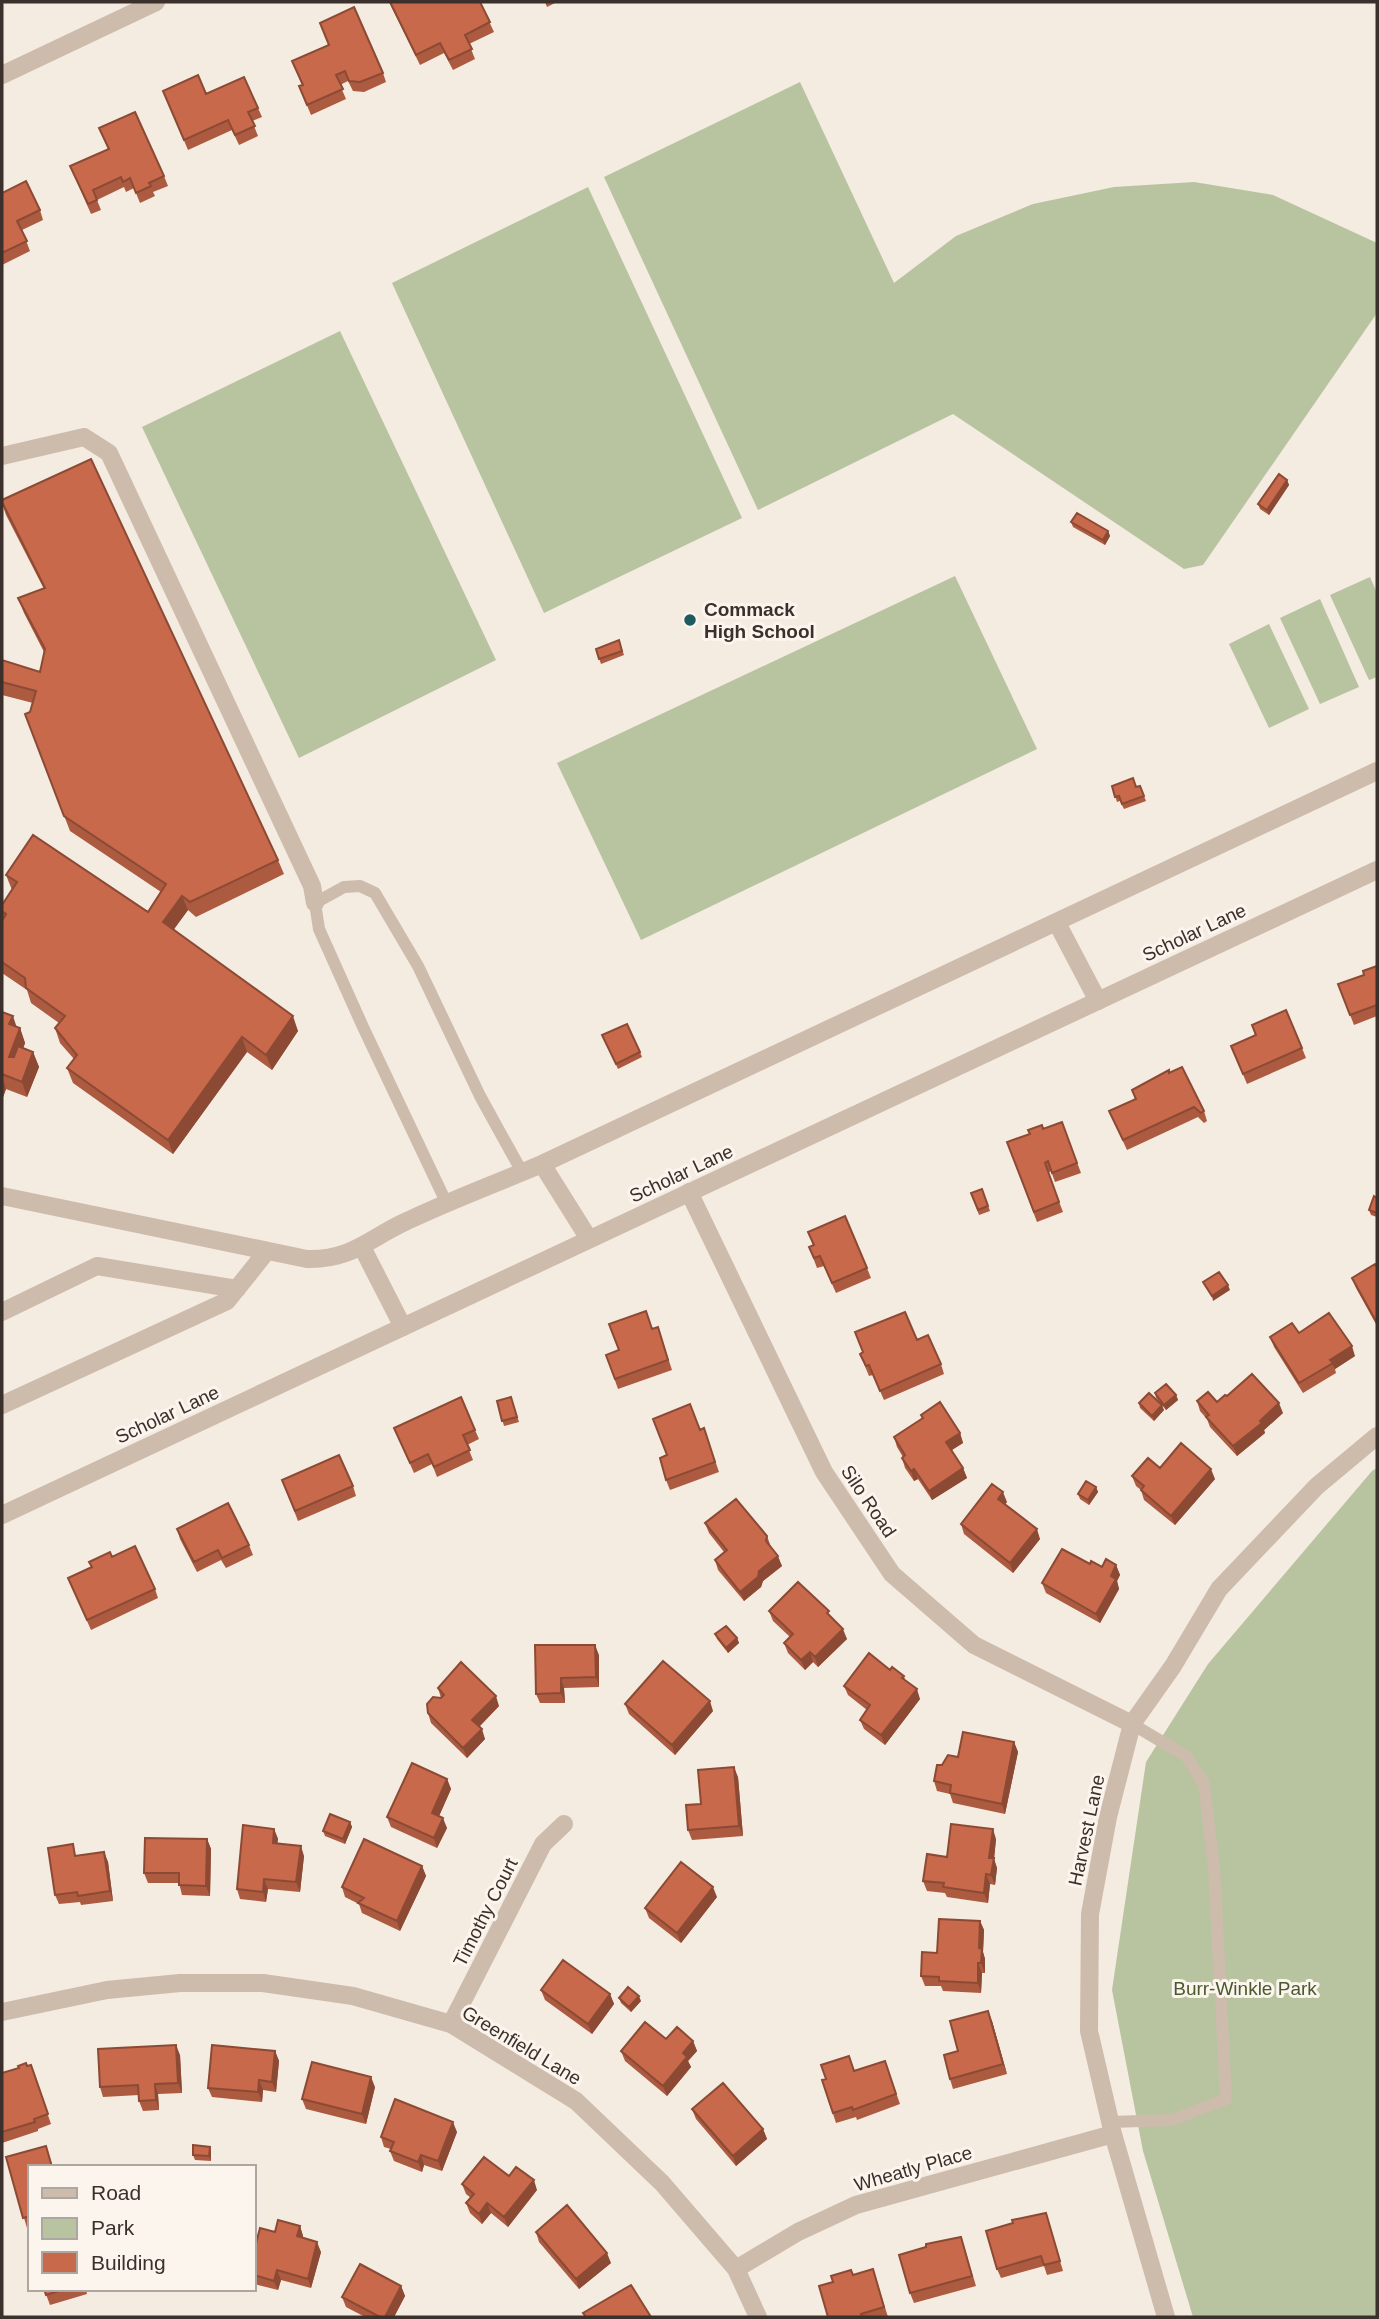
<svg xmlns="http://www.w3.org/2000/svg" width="1379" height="2319" viewBox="0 0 1379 2319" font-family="Arial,sans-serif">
	<rect width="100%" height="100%" fill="#f4ebe1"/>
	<path fill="#b8c4a0" d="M800 82 894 283 956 236 1033 204 1114 187 1194 182 1273 195 1377 243V313L1203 565 1184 569 953 414 758 510 604 177Z
		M588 187 742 518 544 613 392 283Z
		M340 331 496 660 299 758 142 427Z
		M955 576 1037 749 641 940 557 763Z
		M1370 577 1377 593V677L1369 680 1330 595Z
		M1320 599 1359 687 1320 704 1280 618Z
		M1269 624 1309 709 1269 728 1229 644Z
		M1377 1468V2317H1193L1143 2151 1112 1990 1146 1762 1208 1664 1372 1471Z"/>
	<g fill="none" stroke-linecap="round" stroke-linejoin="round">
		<path stroke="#cdbbac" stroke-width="12" d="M447 1204 363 1027 319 929 315 903 344 887 360 886 375 893 418 966 480 1096 522 1172
			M1111 2122 1172 2120 1226 2099 1214 1866 1204 1784 1186 1756 1132 1724"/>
		<path stroke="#cdbbac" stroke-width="18" d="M2 75 156 2
			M2 456 84 437 109 453 312 886 315 903
			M1057 923 1098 1001
			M542 1164 589 1239
			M689 1192 824 1472 892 1574 974 1645 1132 1724
			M2 1196 307 1259C353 1260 369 1238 407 1221 451 1200 497 1183 542 1164L1377 771
			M362 1247 403 1327
			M2 1312 97 1266 237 1289
			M2 1405 227 1301 267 1251
			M2 2012 107 1990 180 1983H263L353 1996 451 2024 576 2101 662 2183 736 2269 758 2317
			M451 2024 543 1844 564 1824
			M736 2269 798 2232 856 2205 1113 2134
			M1166 2317 1113 2134 1089 2031 1090 1914 1108 1817 1132 1724 1173 1666 1219 1589 1317 1486 1377 1436"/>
		<path stroke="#cdbbac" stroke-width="18" d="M2 1515 1377 870"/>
	</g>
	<path fill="#ac5a40" d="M389 2H480L494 32 469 44 475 59 453 70 444 53 420 65Z
		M545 2H557L547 7Z
		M320 23 383 73 386 82 364 92 353 91 348 81 340 85 346 99 311 115 299 86 302 85 292 61 329 45Z
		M163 91 206 94 258 108 262 117 252 121 258 136 239 145 232 130 188 150Z
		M99 128 164 176 168 186 153 192 155 196 140 203 134 188 126 192 124 187 97 200 101 210 91 214 70 166 108 149Z
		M2 193 40 210 43 220 22 230 30 251 2 265Z
		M1287 480 1289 485 1269 515 1260 509 1258 504Z
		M2 503 278 860 284 874 196 917 188 910 174 929 298 1031 272 1070 247 1052 173 1154 73 1083 67 1068 74 1059 60 1043 55 1028 59 1023 31 1003 27 990 2 973V921L3 919 2 905 12 890 6 875 148 912 161 892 70 831 25 714 30 712 33 703 2 695V660L40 672 44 652 24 613 18 598 44 589 6 515Z
		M1071 522 1108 531 1110 536 1105 545 1073 527Z
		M619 640 624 655 601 664 596 649Z
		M1112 786 1136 787 1140 786 1146 801 1124 809 1120 801 1117 802Z
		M1377 966V1016L1354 1025 1338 984 1364 975Z
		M2 1012 17 1027 20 1028 25 1043 23 1049 33 1052 39 1067 27 1097 6 1089 2 1100Z
		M1252 1025 1302 1048 1306 1058 1247 1084 1231 1046 1255 1036Z
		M602 1035 640 1052 642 1057 618 1069Z
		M1170 1073 1204 1111 1207 1121 1204 1123 1198 1117 1127 1150 1109 1111 1135 1099 1132 1090Z
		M1062 1122 1081 1173 1055 1182 1051 1171 1048 1173 1063 1212 1037 1222 1007 1142Z
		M982 1189 990 1211 979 1215 971 1193Z
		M1377 1198V1217L1371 1215 1369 1210Z
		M808 1232 867 1268 871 1278 836 1293 824 1266 817 1268 809 1247 813 1245Z
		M1377 1267V1326L1356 1288 1352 1278Z
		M658 1327 672 1370 618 1389 606 1355 619 1350 652 1329Z
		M855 1332 917 1340 941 1364 944 1374 884 1400 873 1375 869 1376 864 1364 860 1354 863 1353Z
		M1299 1333 1355 1356 1335 1369 1336 1373 1303 1393 1274 1347 1270 1337Z
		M1155 1393 1176 1395 1178 1400 1166 1410 1156 1398Z
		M1227 1396 1283 1413 1264 1430 1265 1433 1237 1456 1210 1427 1207 1419 1200 1411 1197 1401 1217 1402Z
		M511 1397 519 1422 504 1426 497 1401Z
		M1139 1403 1164 1410 1154 1421 1140 1408Z
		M921 1415 960 1433 963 1443 951 1450 963 1468 967 1478 932 1500 918 1479 914 1481 905 1468 902 1458 903 1457 897 1447 894 1437 922 1419Z
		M394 1428 475 1430 479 1439 467 1445 473 1460 437 1477 432 1464 414 1473Z
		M704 1428 719 1472 670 1490 666 1480 667 1455 700 1430Z
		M1160 1468 1215 1479 1175 1525 1144 1500 1141 1490 1136 1486 1132 1476Z
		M282 1480 353 1486 356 1496 298 1521Z
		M1096 1487 1098 1492 1089 1505 1080 1499 1078 1494Z
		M1007 1502 1005 1504 1040 1539 1013 1573 964 1534 961 1524Z
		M705 1523 767 1536 771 1547 782 1566 763 1581 761 1587 744 1601 718 1570 715 1560 724 1552 709 1533Z
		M177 1529 249 1545 253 1555 226 1568 221 1560 197 1572 180 1539Z
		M112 1557 155 1589 158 1598 91 1630 68 1578Z
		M1090 1564 1102 1567 1116 1565 1120 1575 1117 1581 1119 1589 1100 1623 1046 1593 1042 1583Z
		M769 1611 831 1617 847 1639 818 1667 813 1662 805 1670 788 1653 784 1643 790 1637 773 1621Z
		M715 1634 737 1638 739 1643 728 1653 717 1639Z
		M599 1655V1687L564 1688 565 1703H540L536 1694Z
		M890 1670 904 1676 905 1680 920 1699 885 1745 864 1729 860 1720 867 1710 848 1695 844 1686Z
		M438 1688 499 1706 479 1727 485 1739 467 1758 431 1723 428 1713 441 1698Z
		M625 1704 713 1711 675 1755 629 1714Z
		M1014 1742 1018 1752 1005 1814 953 1803 950 1794 937 1791 934 1781 942 1765 958 1757Z
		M738 1777 743 1836 692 1840 688 1830 701 1804Z
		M447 1779 451 1789 439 1816 447 1828 437 1848 391 1827 387 1817Z
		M350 1822 352 1827 345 1844 325 1836 323 1831Z
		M274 1829 278 1839 277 1844 304 1856 300 1892 268 1889 266 1902 240 1899 237 1889Z
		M207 1839 211 1849 210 1896 182 1895 179 1883H148L144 1873Z
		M996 1839 994 1859 997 1868 995 1885 990 1884 988 1903 947 1897 945 1893 927 1891 923 1881 947 1857Z
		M104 1852 108 1862 113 1901 81 1905 80 1902 59 1904 55 1895 77 1856Z
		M422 1866 426 1876 400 1931 362 1913 359 1904 345 1897 342 1887Z
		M717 1897 681 1943 649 1918 645 1908Z
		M980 1921 984 1930 983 1952 985 1959V1973H982L981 1993 943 1991 941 1986H925L921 1976 937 1953Z
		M541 1990 610 1994 614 2004 592 2034 545 2000Z
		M619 1998 641 2001 631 2012 621 2003Z
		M992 2021 1007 2074 953 2089 950 2079Z
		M666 2039 693 2041 697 2051 688 2061 691 2067 667 2096 625 2061 621 2051Z
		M275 2051 279 2061 276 2092 263 2090 262 2102 212 2097 208 2088Z
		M180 2055 182 2093 158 2094 159 2110 143 2111 139 2101V2095L103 2097 100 2087Z
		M885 2061 900 2104 857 2120 856 2117 836 2123 822 2080Z
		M31 2065 51 2124 38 2129V2131L2 2143V2073Z
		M375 2087 366 2124 306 2109 302 2099Z
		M692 2109 763 2129 767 2139 736 2166 696 2119Z
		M457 2132 442 2171 424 2165 422 2172 394 2161 390 2151 391 2149 384 2147 381 2137Z
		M46 2146 53 2167H30V2227L27 2228 6 2157Z
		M210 2147 211 2152V2161L195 2160 193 2155Z
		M509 2176 537 2190 508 2227 491 2213 482 2224 470 2213 466 2203 471 2198 466 2194 462 2184Z
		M1013 2223H1049L1063 2271 1047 2275 1044 2266 1001 2278 997 2269Z
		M300 2226 303 2236V2238L321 2252 311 2288 281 2280 278 2290 254 2284V2251L275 2232Z
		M536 2232 611 2263 579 2289 539 2242Z
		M964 2246 976 2286 914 2303 910 2293Z
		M873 2269 888 2317H828L853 2275Z
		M401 2286 405 2296 394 2317H365L346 2307 342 2297Z
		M44 2289H86L87 2294 50 2305Z"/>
	<path fill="#8c4a34" d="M1287 480 1289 485 1269 515 1267 510Z
		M1108 531 1110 536 1105 545 1103 540Z
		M182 896 188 910 169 936 163 922Z
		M13 1016 18 1031 9 1024Z
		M293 1016 298 1031 272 1070 266 1055Z
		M20 1028 25 1043 14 1071 9 1057Z
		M242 1037 247 1052 173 1154 168 1140Z
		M33 1052 39 1067 27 1097 22 1082Z
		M2 1076 6 1089 2 1100Z
		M1228 1285 1230 1290 1213 1301 1212 1296Z
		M1352 1346 1355 1356 1335 1369 1330 1360Z
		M1176 1395 1178 1400 1166 1410 1164 1405Z
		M1279 1403 1283 1413 1264 1430 1265 1433 1237 1456 1233 1446Z
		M1162 1405 1164 1410 1154 1421 1152 1416Z
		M960 1433 963 1443 949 1452 946 1442Z
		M963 1468 967 1478 932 1500 929 1491Z
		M914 1469 918 1479 914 1481 911 1471Z
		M1211 1469 1215 1479 1175 1525 1171 1516Z
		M1096 1487 1098 1492 1089 1505 1088 1500Z
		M1003 1492 1007 1502 1002 1509 998 1499Z
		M1037 1529 1040 1539 1013 1573 1010 1563Z
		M778 1556 782 1566 763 1581 761 1587 744 1601 740 1592 759 1571Z
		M1116 1565 1120 1575 1117 1581 1119 1589 1100 1623 1096 1614 1111 1576Z
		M843 1629 847 1639 818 1667 815 1657Z
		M737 1638 739 1643 728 1653 726 1648Z
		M595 1645 599 1655V1687L596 1677Z
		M810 1652 813 1662 805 1670 801 1660Z
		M561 1678 564 1688 565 1703 561 1693Z
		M917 1689 920 1699 885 1745 881 1735Z
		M496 1696 499 1706 476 1730 472 1720Z
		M710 1701 713 1711 675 1755 672 1745Z
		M482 1729 485 1739 467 1758 463 1748Z
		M1014 1742 1018 1752 1005 1814 1002 1804Z
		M734 1767 738 1777 743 1836 739 1826Z
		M447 1779 451 1789 436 1823 432 1813Z
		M443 1818 447 1828 437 1848 434 1838Z
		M350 1822 352 1827 345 1844 343 1839Z
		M274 1829 278 1839 276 1853 273 1843Z
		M993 1829 996 1839 994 1859 997 1868 995 1885 991 1875 989 1858Z
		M207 1839 211 1849 210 1896 206 1886Z
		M301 1846 304 1856 300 1892 296 1882Z
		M104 1852 108 1862 113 1901 110 1891Z
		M422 1866 426 1876 400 1931 397 1921Z
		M986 1874 990 1884 988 1903 984 1893Z
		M264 1879 268 1889 266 1902 263 1892Z
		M713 1887 717 1897 681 1943 677 1933Z
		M980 1921 984 1930 983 1952 985 1959V1973L981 1963 979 1948Z
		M978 1963 982 1973 981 1993 978 1983Z
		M610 1994 614 2004 592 2034 588 2024Z
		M639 1996 641 2001 631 2012 629 2007Z
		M988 2011 992 2021 1007 2074 1003 2064Z
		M693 2041 697 2051 688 2061 691 2067 667 2096 663 2086 683 2053Z
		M176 2045 180 2055 182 2093 178 2083Z
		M275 2051 279 2061 276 2092 272 2082Z
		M371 2077 375 2087 366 2124 362 2114Z
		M259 2080 263 2090 262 2102 258 2092Z
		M155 2084 158 2094 159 2110 156 2100Z
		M453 2122 457 2132 442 2171 438 2161Z
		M763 2129 767 2139 736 2166 733 2156Z
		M210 2147 211 2152V2161L209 2156Z
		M421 2155 424 2165 422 2172 418 2162Z
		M534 2180 537 2190 508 2227 504 2217Z
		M487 2203 491 2213 482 2224 479 2214Z
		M300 2226 303 2236 300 2246 297 2236Z
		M317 2242 321 2252 311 2288 308 2279Z
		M607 2253 611 2263 579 2289 576 2279Z
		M277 2270 281 2280 278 2290 274 2281Z
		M401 2286 405 2296 394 2317H385Z"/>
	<path fill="#c8694b" stroke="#8c4a34" stroke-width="2" d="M390 2H480L490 22 465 35 472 49 449 60 440 43 416 55Z
		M354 7 383 73 360 82 349 81 345 71 336 75 343 89 307 105 299 86 303 85 292 61 329 45 320 23Z
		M198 75 206 94 244 77 258 108 248 112 255 126 235 135 228 120 184 140 163 91Z
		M135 112 164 176 149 183 151 186 136 193 130 178 123 182 121 177 93 190 97 200 88 204 70 166 109 149 99 128Z
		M26 181 40 210 17 221 27 241 2 253V193Z
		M91 459 278 860 190 902 182 896 163 922 293 1016 266 1055 242 1037 168 1140 67 1068 77 1055 55 1028 65 1016 26 988 25 978 2 962V921L6 914 2 911V905L17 882 6 875 33 835 148 912 166 884 64 816 25 714 30 712 36 691 2 682V660L40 672 45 649 18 598 45 588 2 502V500Z
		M1279 474 1287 480 1267 510 1258 504Z
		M1077 513 1108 531 1103 540 1071 522Z
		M619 640 622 651 599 659 596 649Z
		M1133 778 1136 787 1140 786 1144 796 1122 804 1119 796 1115 797 1112 786Z
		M1377 966V1005L1350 1015 1338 984 1364 975 1363 971Z
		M1286 1010 1302 1048 1243 1074 1231 1046 1256 1035 1252 1025Z
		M2 1012 13 1016 9 1024 20 1028 9 1057H14L18 1046 33 1052 22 1082 2 1074Z
		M627 1024 640 1052 616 1064 602 1035Z
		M1182 1067 1204 1111 1201 1113 1194 1107 1123 1140 1109 1111 1136 1099 1132 1090 1169 1070V1073Z
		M1062 1122 1077 1163 1052 1173 1048 1161 1045 1163 1059 1202 1034 1212 1007 1142 1030 1134 1028 1130 1042 1125 1043 1129Z
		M982 1189 988 1206 978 1210 971 1193Z
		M1374 1196 1377 1198V1213L1369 1210Z
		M845 1216 867 1268 832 1283 820 1256 814 1258 809 1247 814 1245 808 1232Z
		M1375 1264 1377 1267V1323L1352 1278Z
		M1219 1272 1228 1285 1212 1296 1203 1282Z
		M646 1311 652 1329 658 1327 668 1360 615 1379 606 1355 619 1350 609 1324Z
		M905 1312 917 1340 928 1335 941 1364 880 1391 869 1365 866 1366 860 1354 863 1352 855 1332Z
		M1329 1313 1352 1346 1330 1360 1333 1363 1299 1383 1270 1337 1292 1323 1299 1333Z
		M1252 1374 1279 1403 1260 1421 1262 1423 1233 1446 1206 1417 1209 1415 1197 1401 1208 1392 1217 1402 1225 1395 1227 1396Z
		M1166 1384 1176 1395 1164 1405 1155 1393Z
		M1149 1393 1162 1405 1152 1416 1139 1403Z
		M461 1397 475 1430 463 1435 470 1450 434 1467 428 1454 410 1463 394 1428Z
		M511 1397 517 1417 502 1421 497 1401Z
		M940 1402 960 1433 946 1442 963 1468 929 1491 914 1469 911 1471 902 1458 905 1455 894 1437 923 1418 921 1415Z
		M690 1404 700 1430 704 1428 715 1462 666 1480 660 1458 667 1455 653 1419Z
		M1181 1443 1211 1469 1171 1516 1141 1490 1144 1486 1132 1476 1148 1458 1160 1468Z
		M339 1455 353 1486 295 1511 282 1480Z
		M1086 1481 1096 1487 1088 1500 1078 1494Z
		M992 1484 1003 1492 998 1499 1037 1529 1010 1563 961 1524Z
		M736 1499 767 1536 766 1541 778 1556 759 1571 758 1577 740 1592 715 1560 727 1550 705 1523Z
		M228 1503 249 1545 222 1558 218 1550 194 1562 177 1529Z
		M135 1546 155 1589 87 1620 68 1578 92 1567 89 1562 110 1552 112 1557Z
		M1062 1549 1090 1564 1091 1561 1102 1567 1106 1559 1116 1565 1111 1576 1116 1579 1096 1614 1042 1583Z
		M798 1582 829 1611 827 1613 843 1629 815 1657 810 1652 801 1660 784 1643 793 1634 769 1611Z
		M726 1626 737 1638 726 1648 715 1634Z
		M535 1645H595L596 1677 561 1678V1693L536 1694Z
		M869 1653 890 1670 892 1667 904 1676 902 1678 917 1689 881 1735 860 1720 870 1705 844 1686Z
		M663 1661 710 1701 672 1745 625 1704Z
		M461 1662 496 1696 472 1720 482 1729 463 1748 428 1713 427 1704 433 1697 441 1698 444 1695 438 1688Z
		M963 1732 1014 1742 1002 1804 950 1793 951 1785 934 1781 937 1765H942L948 1755 958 1757Z
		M412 1763 447 1779 432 1813 443 1818 434 1838 387 1817Z
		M734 1767 739 1826 688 1830 686 1805 701 1804 698 1770Z
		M330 1814 350 1822 343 1839 323 1831Z
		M951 1824 993 1829 989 1858H994L991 1875 986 1874 984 1893 943 1887 944 1883 923 1881 927 1854 947 1857Z
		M243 1825 274 1829 273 1843 301 1846 296 1882 264 1879 263 1892 237 1889Z
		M145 1838 207 1839 206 1886 179 1885V1873H144Z
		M364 1839 422 1866 397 1921 358 1903 364 1898 342 1887Z
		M73 1844 75 1856 104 1852 110 1891 78 1896 77 1892 55 1895 48 1848Z
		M681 1862 713 1887 677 1933 645 1908Z
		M939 1919 980 1921 979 1948 982 1949 981 1963H978V1983L939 1981V1977L921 1976 922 1952 937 1953Z
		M563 1960 610 1994 588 2024 541 1990Z
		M628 1987 639 1996 629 2007 619 1998Z
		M988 2011 1003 2064 950 2079 944 2055 958 2051 950 2021Z
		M645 2022 666 2039 677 2027 693 2041 683 2053 687 2057 663 2086 621 2051Z
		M176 2045 178 2083 155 2084 156 2100 139 2101 138 2085 100 2087 98 2049Z
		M212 2045 275 2051 272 2082 259 2080 258 2092 208 2088Z
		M849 2056 854 2071 885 2061 896 2094 853 2110 852 2107 833 2113 822 2080 826 2079 821 2065Z
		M312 2062 371 2077 362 2114 302 2099Z
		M26 2063 27 2066 31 2065 48 2114 34 2119 35 2122 2 2132V2073L19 2068 18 2066Z
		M723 2083 763 2129 733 2156 692 2109Z
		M395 2099 453 2122 438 2161 421 2155 418 2162 390 2151 394 2142 381 2137Z
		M193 2145 210 2147 209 2156 193 2155Z
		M46 2146 52 2167H30V2216L23 2218 6 2157Z
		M484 2157 509 2176 516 2167 534 2180 504 2217 487 2203 479 2214 466 2203 474 2194 462 2184Z
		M567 2205 607 2253 576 2279 536 2232Z
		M1046 2213 1060 2261 1044 2265 1041 2256 997 2269 986 2231 1013 2223 1012 2220Z
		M278 2220 300 2226 297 2236 317 2242 308 2279 277 2270 274 2281 254 2275V2251L260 2228 275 2232Z
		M961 2237 972 2276 910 2293 899 2255 926 2247V2244Z
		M360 2264 401 2286 385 2317H380L342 2297Z
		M873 2269 884 2307 861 2314 862 2317H828L819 2286 833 2282 831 2276 851 2270 853 2275Z
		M631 2285 651 2317H586L583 2313Z
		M44 2289H65L46 2295Z"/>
	<circle fill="#1f5a5e" stroke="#fbf5ee" stroke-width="2.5" cx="690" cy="620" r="7"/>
	<g text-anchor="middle" stroke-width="6" stroke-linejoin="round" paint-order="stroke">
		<g font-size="19" font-weight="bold" fill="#3b302b" stroke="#fbf5ee" text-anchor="start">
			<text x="704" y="616">Commack<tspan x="704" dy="22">High School</tspan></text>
		</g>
		<g font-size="19" fill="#3b302b" stroke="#fbf5ee">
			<text transform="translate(1194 932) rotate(-25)" y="7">Scholar Lane</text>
			<text transform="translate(681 1173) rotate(-25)" y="7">Scholar Lane</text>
			<text transform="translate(167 1414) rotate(-25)" y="7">Scholar Lane</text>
			<text transform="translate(869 1501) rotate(56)" y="7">Silo Road</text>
			<text transform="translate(1086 1830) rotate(-78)" y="7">Harvest Lane</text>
			<text transform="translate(485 1912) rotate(-63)" y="7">Timothy Court</text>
			<text transform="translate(522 2045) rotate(31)" y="7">Greenfield Lane</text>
			<text transform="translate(913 2168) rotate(-16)" y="7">Wheatly Place</text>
		</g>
		<g font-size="19" fill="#4a5a2e" stroke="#fbf5ee">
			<text x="1245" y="1995">Burr-Winkle Park</text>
		</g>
	</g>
	<rect width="1379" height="2319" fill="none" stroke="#3b302b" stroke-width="7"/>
	<rect x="28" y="2165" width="228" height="126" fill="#fbf5ee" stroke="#aea6a0" stroke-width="2"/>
	<rect x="42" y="2188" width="35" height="10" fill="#cdbbac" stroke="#aea6a0" stroke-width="2"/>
	<text x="91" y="2200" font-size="21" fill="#3b302b">Road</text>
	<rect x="42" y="2218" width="35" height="21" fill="#b8c4a0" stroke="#aea6a0" stroke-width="2"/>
	<text x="91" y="2235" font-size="21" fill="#3b302b">Park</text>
	<rect x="42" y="2252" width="35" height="21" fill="#c8694b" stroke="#aea6a0" stroke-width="2"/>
	<text x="91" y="2270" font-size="21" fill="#3b302b">Building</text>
</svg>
